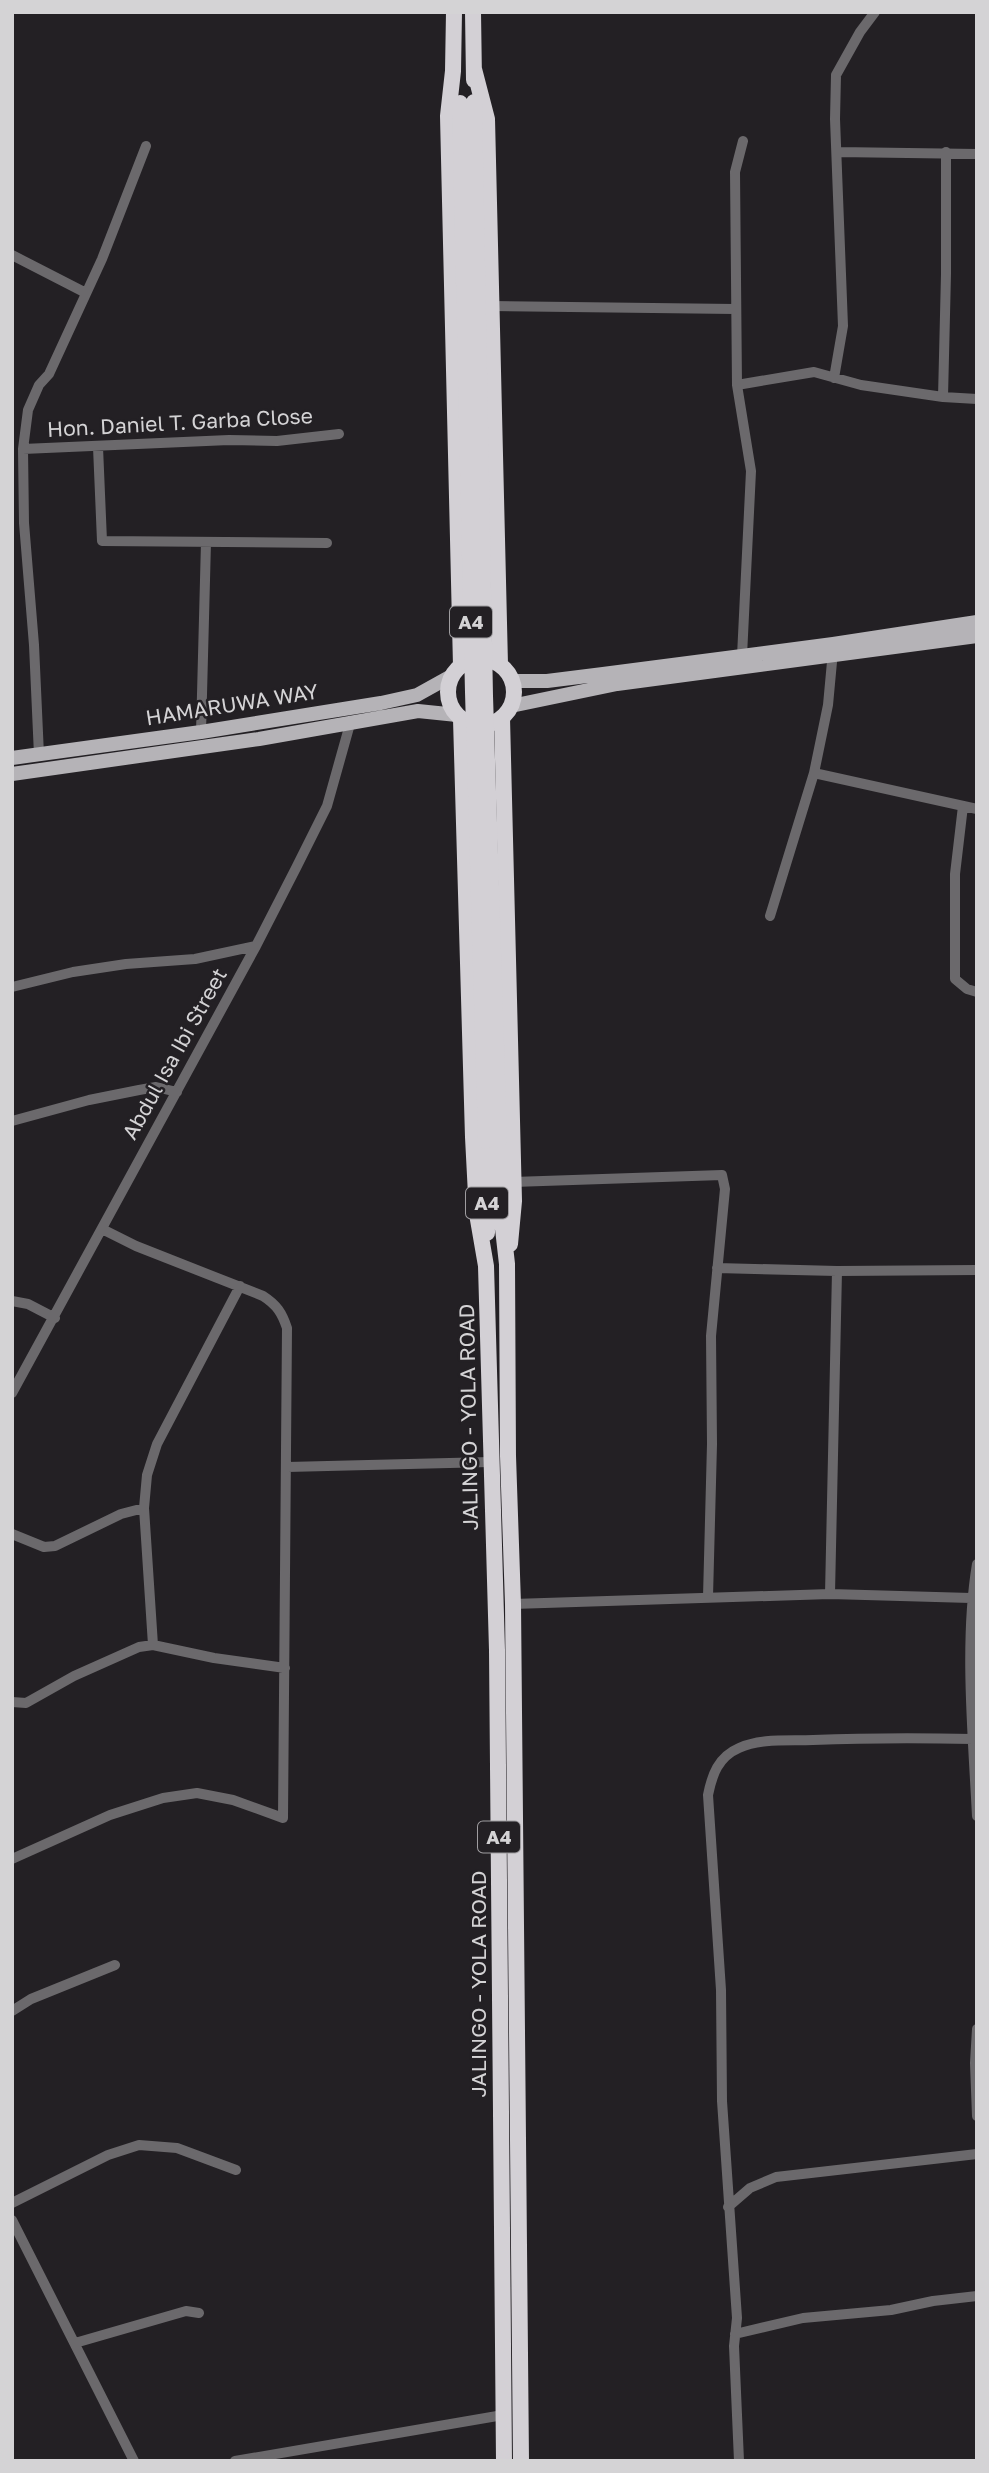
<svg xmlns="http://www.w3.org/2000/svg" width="989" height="2473" viewBox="0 0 989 2473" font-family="'Golos Text',sans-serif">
	<rect width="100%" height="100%" fill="#232024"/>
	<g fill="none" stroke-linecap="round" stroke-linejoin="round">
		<path stroke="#6b696c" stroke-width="10" d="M838 152 977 154
			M12 255 86 293
			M491 306 735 309
			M834 378 843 326 835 119 836 75 860 32 875 12
			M737 385 814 372 861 385 943 397 977 399
			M943 397 946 274V152
			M98 447 102 541 327 543
			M23 449 229 440 277 441 339 434
			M833 651 828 705 814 773 977 809
			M742 656 751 471 737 385 735 172 743 141
			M201 732 206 542
			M39 755 34 645 24 523 23 449 28 410 39 385 49 374 102 259 146 146
			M963 806 955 874V979L967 989 977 992
			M770 916 814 773
			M12 987 73 972 126 964 195 959 256 946
			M12 1121 89 1100 139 1090 156 1087 177 1092
			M513 1182 722 1175 725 1189 711 1336 712 1444 708 1597
			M717 1268 837 1271 977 1270
			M12 1301 28 1304 55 1318
			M12 1393 256 946 296 868 327 806 350 724
			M287 1467 490 1462
			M12 1534 44 1547 55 1546 121 1514 144 1508
			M977 1564C964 1642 973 1736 977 1816
			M830 1594 837 1271
			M513 1604 830 1594 971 1598
			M153 1645 144 1508 147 1475 157 1444 240 1286
			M12 1702 26 1703 74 1676 139 1647 153 1645 214 1658 285 1668
			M12 1859 110 1815 163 1798 197 1793 233 1800 283 1818 287 1328C282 1313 277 1305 263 1296L136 1246 102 1229
			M12 2011 31 1999 115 1965
			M977 2029 975 2063 977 2116
			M12 2203 108 2155 139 2145 177 2148 236 2170
			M728 2207 750 2188 776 2177 977 2154
			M12 2220 134 2461
			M735 2334 803 2318 891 2310 933 2301 977 2296
			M75 2343 186 2311 199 2313
			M235 2461 503 2415
			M739 2461 734 2346 737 2318 722 2101 721 1990 708 1795C712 1775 718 1757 739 1748 761 1738 788 1741 813 1740 866 1738 919 1738 973 1739"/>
		<path stroke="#b5b3b7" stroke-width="14" d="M513 681H547L603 674 833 644 977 622
			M511 706 617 684 977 636
			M12 758 201 732 381 703 417 695 453 675
			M12 774 259 739 418 711 457 715"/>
		<path stroke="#d3d0d5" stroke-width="16" d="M454 12 453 71 448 116 461 666
			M473 12 474 80
			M474 69 487 119 500 665
			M448 692a33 33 0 1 1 66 0a33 33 0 1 1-66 0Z
			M502 718 514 1201 510 1244
			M461 719 473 1137 477 1214 486 1266 497 1650 504 2461
			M499 1140 501 1211 507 1264 508 1456 513 1604 521 2461
			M486 1141 487 1233"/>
		<path stroke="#d3d0d5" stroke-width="16" d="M474 102 485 696 499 1140
			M460 103 473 692 486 1141"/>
	</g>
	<g text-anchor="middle" stroke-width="5" stroke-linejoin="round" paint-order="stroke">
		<g fill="#232024" stroke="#9f9da0" stroke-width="2">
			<rect x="450" y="606.5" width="42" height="31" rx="5"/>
			<rect x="466" y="1187.5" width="42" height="31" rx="5"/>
			<rect x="478" y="1821.5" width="42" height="31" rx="5"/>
		</g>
		<g font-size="19" font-weight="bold" fill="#d4d3d5">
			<text x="471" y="629">A4</text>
			<text x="487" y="1210">A4</text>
			<text x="499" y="1844">A4</text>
		</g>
		<g font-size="21" fill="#d4d3d5" stroke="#232024">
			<text transform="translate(180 423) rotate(-3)" y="7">Hon. Daniel T. Garba Close</text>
			<text transform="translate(232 705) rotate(-9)" y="7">HAMARUWA WAY</text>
			<text transform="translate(175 1054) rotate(-61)" y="7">Abdul Isa Ibi Street</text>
			<text transform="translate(469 1417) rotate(-91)" y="7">JALINGO - YOLA ROAD</text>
			<text transform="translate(479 1984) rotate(-90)" y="7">JALINGO - YOLA ROAD</text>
		</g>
	</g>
	<rect width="989" height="2473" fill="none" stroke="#d4d3d5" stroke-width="28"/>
</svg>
